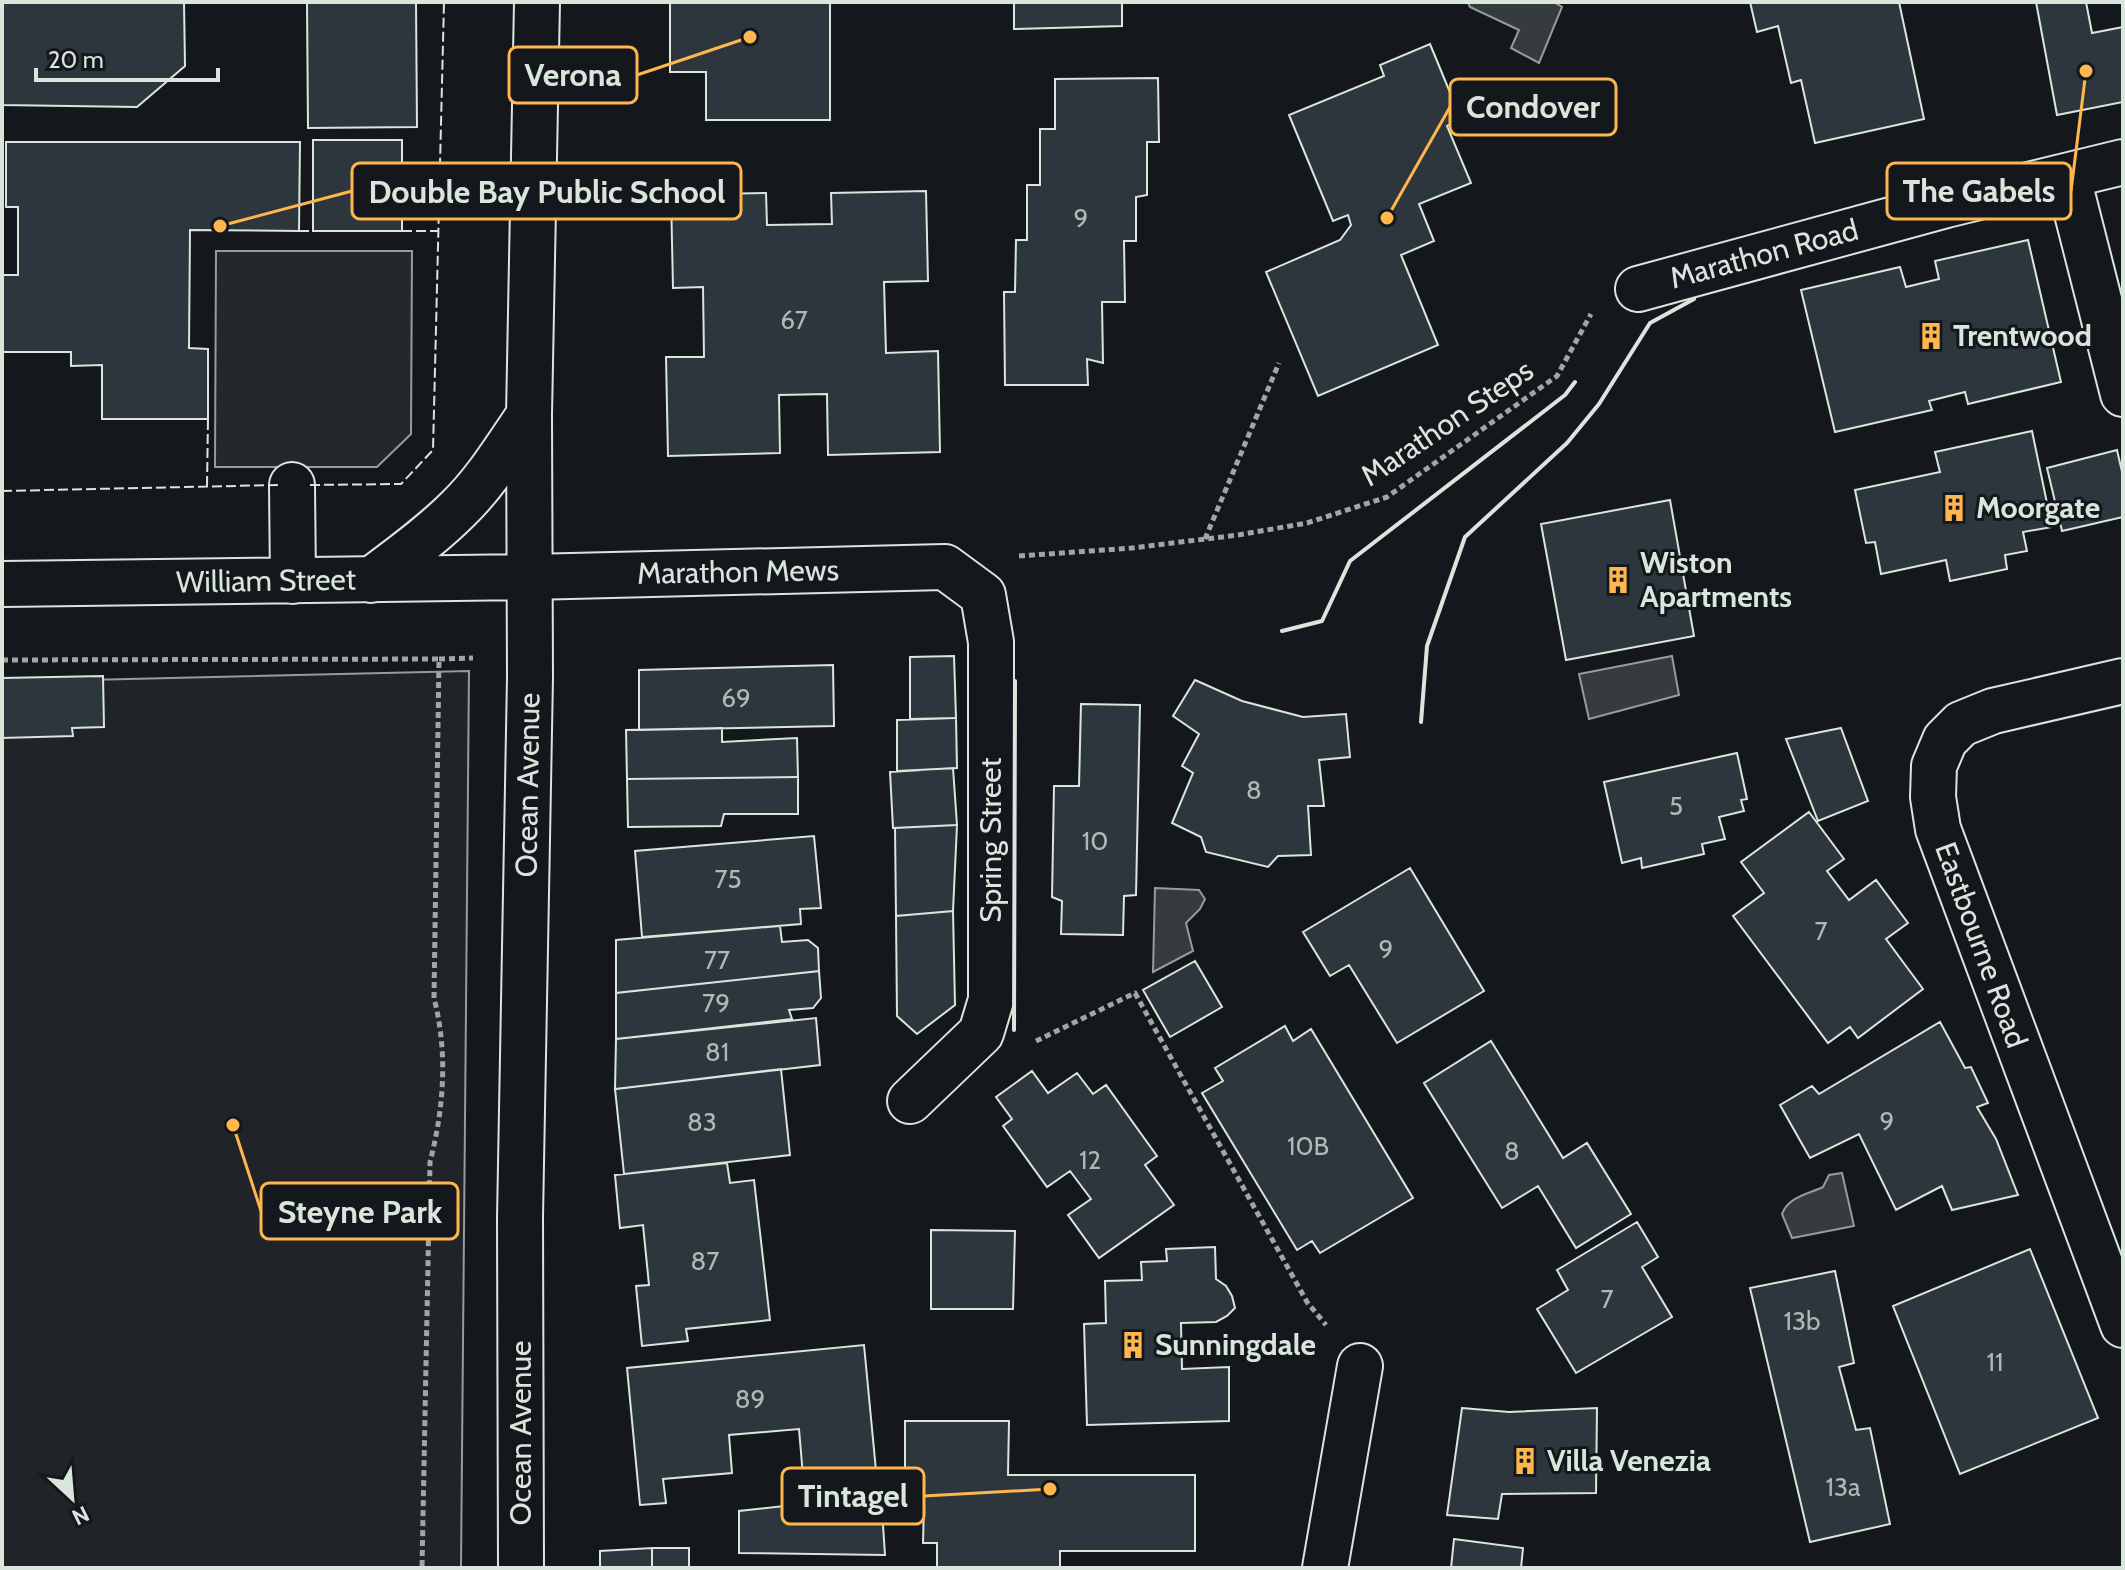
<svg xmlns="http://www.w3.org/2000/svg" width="2125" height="1570" viewBox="0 0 2125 1570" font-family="Cabin,sans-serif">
	<rect width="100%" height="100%" fill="#14181c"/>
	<path fill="#202428" stroke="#939e99" stroke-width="2" d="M469 671 461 1568H2V682Z"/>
	<path fill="#24282b" stroke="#939e99" stroke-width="2" d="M216 251H412L411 434 377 467H215Z"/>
	<path fill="#363b3e" stroke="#939e99" stroke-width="2" d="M1468 2H1554L1562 7 1539 63 1511 48 1519 30 1470 7Z
		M1672 656 1679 695 1589 719 1579 674Z
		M1155 888 1199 890 1205 899 1200 909 1186 923 1193 951 1153 972Z
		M1842 1173 1854 1226 1792 1238 1782 1214C1788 1197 1808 1194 1823 1187L1829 1175Z"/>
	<path fill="#2c363c" stroke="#d8e6dc" stroke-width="2" d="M2 2H184L185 66 137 107 2 105Z
		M307 2H416L417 127 308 128Z
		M670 2H830V120H706V72H670Z
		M1014 2H1122V26L1014 29Z
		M1750 2H1899L1924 119 1815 143 1801 80 1791 83 1778 26 1757 32Z
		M2036 2H2086L2092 33 2123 27V102L2057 115Z
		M1430 44 1461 119 1447 126 1471 183 1419 204 1434 241 1401 255 1438 345 1318 396 1266 272 1340 240 1351 225 1348 215 1333 221 1289 115 1384 76 1380 65Z
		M1158 78 1159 142H1147V195L1136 197V241H1124L1125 302H1102L1103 363 1087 359 1088 385H1005L1004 292H1015L1016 240H1027V185H1040V129H1055V79Z
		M313 140H402V231H313Z
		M6 142H300L299 231 190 230 189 348 208 349V419H102V365L71 366V352H2V275H18V207H6Z
		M926 191 928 281 884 282 886 353 938 351 940 452 828 455 827 394 779 395 780 453 668 456 666 357H704L703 287 673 288 671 195 766 193 767 225 832 224 831 193Z
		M2028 240 2061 382 1968 404 1965 392 1929 401 1932 410 1835 432 1801 290 1900 267 1906 287 1939 279 1935 261Z
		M2032 431 2052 527 2023 532 2027 551 2005 555 2007 569 1950 581 1946 560 1881 574 1875 542 1866 543 1855 490 1940 472 1935 452Z
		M2117 450 2123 476V517L2062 531 2047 468Z
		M1670 500 1694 636 1566 660 1541 524Z
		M954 656 956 718 910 719V657Z
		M833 665 834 726 639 730V670Z
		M103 676 104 727 72 728 73 736 2 738V678Z
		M1195 680 1242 701 1303 717 1346 714 1350 757 1319 760 1324 806H1308L1311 855 1278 856 1268 867 1206 852 1201 837 1172 823 1193 773 1182 766 1199 734 1173 716Z
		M1081 704 1140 705 1136 895 1124 896 1123 935 1061 934 1062 901 1052 897 1054 786H1079Z
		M956 718 957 768 897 771V720Z
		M722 728V742L797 738 798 777 627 779 626 730Z
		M1841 728 1868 801 1818 821 1786 739Z
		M1737 753 1747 799 1741 800 1744 811 1719 817 1725 839 1702 844 1704 854 1642 868 1641 858 1622 863 1604 782Z
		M953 768 957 825 893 828 890 772Z
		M798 777V814H724L721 826 628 827 627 779Z
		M1809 812 1844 859 1827 871 1849 900 1876 880 1908 923 1886 939 1923 989 1858 1038 1850 1027 1828 1043 1733 916 1764 893 1741 862Z
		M957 825 953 911 896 916 895 828Z
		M814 836 821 908 800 909 801 924 642 937 635 851Z
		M1410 868 1484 991 1397 1043 1349 965 1330 976 1303 932Z
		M953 911 955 1005 917 1034 897 1016 896 916Z
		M780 926 782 942 808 940 818 948 819 971 616 993V940Z
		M1195 961 1222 1007 1170 1037 1143 990Z
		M819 971 821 998 813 1008 789 1010 792 1019 616 1039V993Z
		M816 1018 820 1065 615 1089 616 1039Z
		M1940 1022 1965 1068 1971 1067 1988 1103 1977 1107 1996 1139 2018 1195 1952 1210 1942 1186 1896 1210 1859 1134 1810 1158 1780 1105 1812 1086 1819 1094Z
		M1285 1026 1293 1041 1311 1029 1413 1198 1320 1253 1312 1241 1297 1250 1202 1093 1223 1081 1215 1068Z
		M1491 1041 1563 1158 1587 1143 1631 1214 1576 1248 1538 1186 1502 1208 1424 1083Z
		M781 1069 790 1155 624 1174 615 1089Z
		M1032 1071 1048 1093 1077 1073 1093 1094 1106 1085 1157 1156 1145 1165 1174 1205 1099 1258 1068 1215 1091 1199 1070 1171 1047 1187 1003 1126 1012 1119 996 1097Z
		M727 1163 730 1183 754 1180 770 1320 686 1329 688 1341 642 1346 636 1286 649 1285 643 1225 620 1228 615 1175Z
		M1637 1222 1658 1257 1642 1267 1672 1317 1576 1373 1537 1309 1568 1290 1557 1270Z
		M931 1230 1015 1231 1013 1309H931Z
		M1215 1247 1216 1279 1226 1286 1232 1296 1235 1308 1227 1316 1216 1322 1181 1323 1182 1369 1229 1367V1421L1087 1425 1084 1324 1106 1323 1105 1281 1142 1280 1141 1262 1167 1261 1166 1249Z
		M2030 1249 2098 1418 1960 1474 1893 1306Z
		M1835 1271 1854 1363 1839 1367 1856 1430 1870 1428 1890 1524 1810 1542 1750 1288Z
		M864 1345 877 1481 804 1488 799 1429 729 1435 732 1473 663 1479 666 1503 640 1505 627 1368Z
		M1462 1408 1509 1412 1597 1408 1596 1493 1502 1494 1498 1519 1447 1515Z
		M905 1421H1009L1008 1475H1195V1551H1060V1568H937V1543H923L924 1504H905Z
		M881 1495 885 1555 739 1553V1511Z
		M1454 1539 1523 1548 1521 1568H1451Z
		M652 1548H689V1568H652Z
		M652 1548V1568H600V1551Z"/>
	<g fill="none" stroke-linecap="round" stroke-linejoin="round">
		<g stroke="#d8e6dc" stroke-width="48">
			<path id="minor" d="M2068 178 2123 394
				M1638 289 1946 205 2123 162
				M292 485 293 581
				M371 580C401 557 431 536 458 509 486 482 507 447 529 415
				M2 584 530 577 945 567 983 595 991 642V1000L981 1033 910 1101
				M2123 681 1993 711 1961 724 1945 740 1934 766 1933 797 1938 829 2123 1325
				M521 1568 520 1218 530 677 529 415 537 2
				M1325 1568 1360 1366"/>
		</g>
		<path stroke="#9da8a2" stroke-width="5" stroke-dasharray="6 4" stroke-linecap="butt" d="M1205 539 1279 363
			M1019 556 1132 548 1238 535 1307 523 1387 497 1557 376 1591 314
			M439 659 473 658
			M2 660 439 659 434 998C448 1052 444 1108 430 1162L422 1568
			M1036 1041 1135 993 1307 1302 1326 1325"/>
		<use href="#minor" stroke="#14181c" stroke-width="44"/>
		<path stroke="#d8e6dc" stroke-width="2" stroke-dasharray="10 4" stroke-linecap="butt" d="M299 231H313
			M402 231H438
			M310 485 401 484 433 450 444 2
			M207 486 208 419
			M2 491 278 485"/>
		<path stroke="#d8e6dc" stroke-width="4" d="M1282 631 1322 621 1350 561 1565 395 1575 382
			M1421 722 1427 646 1465 537 1567 443 1599 404 1650 323 1694 299
			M1014 1030 1015 681"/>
	</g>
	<defs>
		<g id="building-bare" transform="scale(2.16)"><path d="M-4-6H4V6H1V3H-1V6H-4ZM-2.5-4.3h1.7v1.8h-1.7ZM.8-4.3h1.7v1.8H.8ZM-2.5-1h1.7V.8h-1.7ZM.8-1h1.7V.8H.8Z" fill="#ffb74d" stroke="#14181c" stroke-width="2.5" paint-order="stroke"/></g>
	</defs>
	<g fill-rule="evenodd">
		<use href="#building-bare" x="1931" y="336"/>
		<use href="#building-bare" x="1954" y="508"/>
		<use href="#building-bare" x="1618" y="580"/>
		<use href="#building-bare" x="1133" y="1345"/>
		<use href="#building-bare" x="1525" y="1461"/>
	</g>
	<g text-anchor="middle" stroke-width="6" stroke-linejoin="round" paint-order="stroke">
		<g font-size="26" fill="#adbab4">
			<text x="1081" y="227">9</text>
			<text x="794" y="329">67</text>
			<text x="736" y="707">69</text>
			<text x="1254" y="799">8</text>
			<text x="1676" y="815">5</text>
			<text x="1095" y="850">10</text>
			<text x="728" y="888">75</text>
			<text x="1821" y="940">7</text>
			<text x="1386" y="958">9</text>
			<text x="717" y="969">77</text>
			<text x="716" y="1012">79</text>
			<text x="717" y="1061">81</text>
			<text x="1887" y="1130">9</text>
			<text x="702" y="1131">83</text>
			<text x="1308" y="1155">10B</text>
			<text x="1512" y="1160">8</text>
			<text x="1090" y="1169">12</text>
			<text x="705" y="1270">87</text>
			<text x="1607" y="1308">7</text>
			<text x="1802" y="1330">13b</text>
			<text x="1995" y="1371">11</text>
			<text x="750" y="1408">89</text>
			<text x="1843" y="1496">13a</text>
		</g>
		<g font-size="30" fill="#d8e6dc" stroke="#14181c">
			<text transform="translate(1764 254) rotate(-15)" y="10">Marathon Road</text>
			<text transform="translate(1447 423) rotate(-34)" y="10">Marathon Steps</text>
			<text transform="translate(738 572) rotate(-1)" y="10">Marathon Mews</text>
			<text transform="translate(266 581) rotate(-1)" y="10">William Street</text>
			<text transform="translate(528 785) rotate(-89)" y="10">Ocean Avenue</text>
			<text transform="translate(991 840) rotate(-90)" y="10">Spring Street</text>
			<text transform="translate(1981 945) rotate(70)" y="10">Eastbourne Road</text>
			<text transform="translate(521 1433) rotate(-90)" y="10">Ocean Avenue</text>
		</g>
		<g font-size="30" font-weight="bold" fill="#d8e6dc" stroke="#14181c" text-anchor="start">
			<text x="1953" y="346">Trentwood</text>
			<text x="1976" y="518">Moorgate</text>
			<text x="1640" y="573">Wiston<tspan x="1640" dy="34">Apartments</tspan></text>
			<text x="1155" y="1355">Sunningdale</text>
			<text x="1547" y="1471">Villa Venezia</text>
		</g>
	</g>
	<path fill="none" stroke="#ffb74d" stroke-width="3" d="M750 37L637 75M1387 218L1450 107M2086 71L2071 191M220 226L352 191M233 1125L261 1211M1050 1489L924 1496"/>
	<g fill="#ffb74d" stroke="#14181c" stroke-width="3">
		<circle cx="750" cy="37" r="8"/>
		<circle cx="1387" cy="218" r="8"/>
		<circle cx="2086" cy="71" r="8"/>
		<circle cx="220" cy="226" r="8"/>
		<circle cx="233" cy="1125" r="8"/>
		<circle cx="1050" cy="1489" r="8"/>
	</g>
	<g fill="#14181c" stroke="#ffb74d" stroke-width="3">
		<rect x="509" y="47" width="128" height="56" rx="8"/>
		<rect x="1450" y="79" width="166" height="56" rx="8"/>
		<rect x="1887" y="163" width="184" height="56" rx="8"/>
		<rect x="352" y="163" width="389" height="56" rx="8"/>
		<rect x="261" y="1183" width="197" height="56" rx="8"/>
		<rect x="782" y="1468" width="142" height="56" rx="8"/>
	</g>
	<g font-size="32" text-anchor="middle" font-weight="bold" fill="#d8e6dc">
		<text x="573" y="86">Verona</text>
		<text x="1533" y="118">Condover</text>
		<text x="1979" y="202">The Gabels</text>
		<text x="547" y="203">Double Bay Public School</text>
		<text x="360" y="1223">Steyne Park</text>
		<text x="853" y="1507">Tintagel</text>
	</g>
	<rect width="2125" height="1570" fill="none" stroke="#d8e6dc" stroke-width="8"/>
	<g transform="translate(72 1498) rotate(154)" stroke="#14181c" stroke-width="6" paint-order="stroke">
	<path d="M0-6L14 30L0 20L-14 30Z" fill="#d8e6dc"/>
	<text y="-12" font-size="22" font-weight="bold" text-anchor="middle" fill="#d8e6dc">N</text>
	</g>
	<path d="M36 68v12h182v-12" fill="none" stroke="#d8e6dc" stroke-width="4"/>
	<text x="48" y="68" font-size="24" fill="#d8e6dc" stroke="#14181c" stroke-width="6" paint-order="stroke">20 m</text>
</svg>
